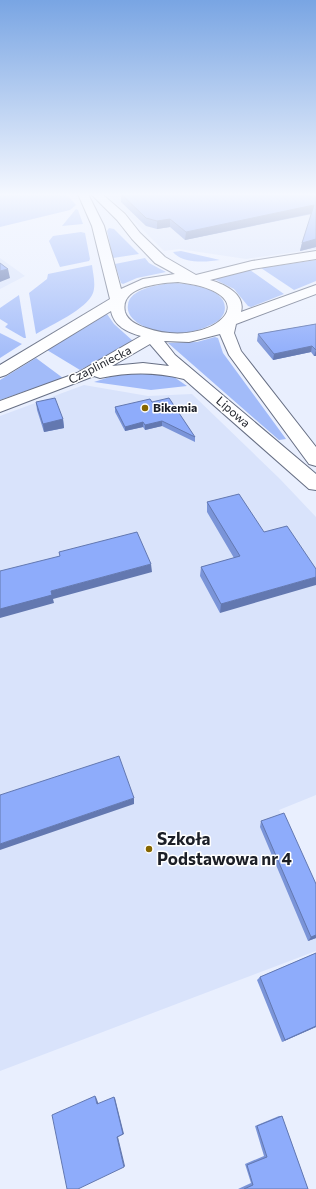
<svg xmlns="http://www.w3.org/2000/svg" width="316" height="1189" viewBox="0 0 316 1189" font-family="Commissioner,sans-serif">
	<rect width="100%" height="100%" fill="#e9effe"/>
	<path fill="#d9e3fb" d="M107 194H316V249L246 259 179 249 164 251Z
		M0 258 25 276 0 289Z
		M84 385 148 396 192 394 280 479 316 517V795L279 810 316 889V951L0 1071V416Z"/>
	<path fill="#a2bbf9" d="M0 194H66L76 205 70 210 0 227Z
		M76 209 78 210 83 224 62 226Z
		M109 228 114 229 139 254 113 258 107 231Z
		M81 232 85 233 90 259 89 261 60 267 49 241 53 236Z
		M181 251 220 260C206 262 183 264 173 252Z
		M145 258 149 263 166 272 137 278 123 284 121 283 115 264Z
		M316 260V281L294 290 261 268Z
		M92 265C93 274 96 284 93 293 87 309 51 325 36 334L29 293 47 279 48 274Z
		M250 270 284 294 251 307 248 306 234 289 214 279Z
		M171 283C186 283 232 288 224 313 221 320 214 324 208 326 187 337 151 336 133 319 129 315 127 310 128 305 129 289 158 285 171 283Z
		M19 295 26 338H24L5 327 8 324 0 319V308Z
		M107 314 114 324 133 341 80 370 47 350 101 315Z
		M0 333 22 344 0 358Z
		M215 337 218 338 223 353 286 439 279 440 168 343 197 342Z
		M36 358 63 378 0 400V380Z
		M160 373 174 377 187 386 151 390 94 382 119 374Z"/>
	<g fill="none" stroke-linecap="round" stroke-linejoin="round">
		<g stroke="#676f84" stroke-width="2">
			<path id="tertiary" d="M78 194H88L104 226 121 289 143 279 175 274 155 263 132 239 117 220 91 194H102L125 214 140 233 165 257 196 275 252 261 316 251V259L253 269 210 280C224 284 246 294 241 312L316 285V294L236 324 234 333 241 351 316 447V466L309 464 229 355 220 334 189 342 164 341 175 355 316 474V490L309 489 184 379C154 372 131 372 100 378L94 376 0 412V401L77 373 141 336C127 332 114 326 111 311L6 375 0 377V365L110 299 92 226ZM178 282C275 294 211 351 146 328 137 325 128 321 125 312 119 286 161 283 178 282ZM150 344 169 366 143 363 112 366Z"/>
		</g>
		<use href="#tertiary" fill="#fff" fill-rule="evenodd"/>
	</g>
	<path fill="#7a94d8" d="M121 194H316V247L300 251 302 243 312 214 185 240 170 227 157 229 146 226 121 202Z
		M316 324V356H314L311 352 273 360 257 341 258 334Z
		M36 402 63 419 64 428 44 432 37 410Z
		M152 402 195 437V442L162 426 145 430 143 427 125 431 115 412V407Z
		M207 502 264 532 220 613 200 576 201 567 234 558 207 512Z
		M261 821 316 884V938L308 941 260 827Z
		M316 953V1027L282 1042 257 980 260 977Z
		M279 1116H282L308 1189H238L251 1183 245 1164 264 1156 255 1126Z"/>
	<path fill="#6378b0" d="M314 205 313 213 185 240 186 232Z
		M170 219V227L157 229V221Z
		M316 239V247L300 251 302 243Z
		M8 269 10 278 0 282V271Z
		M312 346 311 352 273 360 274 354Z
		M316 350V356H314Z
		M63 419 64 428 44 432 43 424Z
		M162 421V426L145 430V425Z
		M143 422V427L125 431V427Z
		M151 564 152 572 53 599 54 603 0 618V609L51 591Z
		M316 577V585L220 613 221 604Z
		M134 798V804L0 850V844Z
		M316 935V938L308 941 311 937Z
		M316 1026V1027L282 1042 285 1040Z
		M95 1096 96 1097 99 1105 97 1104Z
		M114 1097 115 1098 124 1134 118 1137 125 1166 124 1167 117 1137Z"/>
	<path fill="#8eacfb" stroke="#6378b0" d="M121 194H316V239L302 243 314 205 186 232 170 219 157 221 146 218Z
		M0 263 8 269 0 271Z
		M316 324V350L312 346 274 354 258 334Z
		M55 398 63 419 43 424 36 402Z
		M169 398 195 437 162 421 145 425 143 422 125 427 115 407 150 399 152 402Z
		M239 494 264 532 287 526 316 569V577L221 604 201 567 240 556 207 502Z
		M137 532 151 564 51 591 52 595 0 609V571L60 556 59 552Z
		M119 756 134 798 0 844V795Z
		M284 813 316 884V935L311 937 261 821Z
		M316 953V1026L285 1040 260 977Z
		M95 1096 97 1104 114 1097 123 1134 117 1137 124 1167 78 1189H67L52 1115Z
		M282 1116 308 1189H244L253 1185 247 1165 267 1157 257 1126Z"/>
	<linearGradient id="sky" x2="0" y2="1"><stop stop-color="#79a5e3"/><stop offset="0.54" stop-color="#f5f8ff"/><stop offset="1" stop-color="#f5f8ff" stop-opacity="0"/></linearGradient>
	<rect width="316" height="360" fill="url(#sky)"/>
	<g fill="#866600" stroke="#fff" stroke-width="1.5">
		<circle cx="145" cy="408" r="4"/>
		<circle cx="149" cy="849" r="4"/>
	</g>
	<g text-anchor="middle" stroke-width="3" stroke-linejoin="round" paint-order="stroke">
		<g font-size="12" fill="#1c1f27" stroke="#fff">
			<text transform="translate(100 365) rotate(-27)" y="4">Czapliniecka</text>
			<text transform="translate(233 412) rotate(41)" y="4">Lipowa</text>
		</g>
		<g font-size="12" font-weight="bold" fill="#1c1f27" stroke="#fff" text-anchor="start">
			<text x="153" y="412">Bikemia</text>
		</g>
		<g font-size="17" font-weight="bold" fill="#1c1f27" stroke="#fff" text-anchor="start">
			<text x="157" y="845">Szkoła<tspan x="157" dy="20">Podstawowa nr 4</tspan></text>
		</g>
	</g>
</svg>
